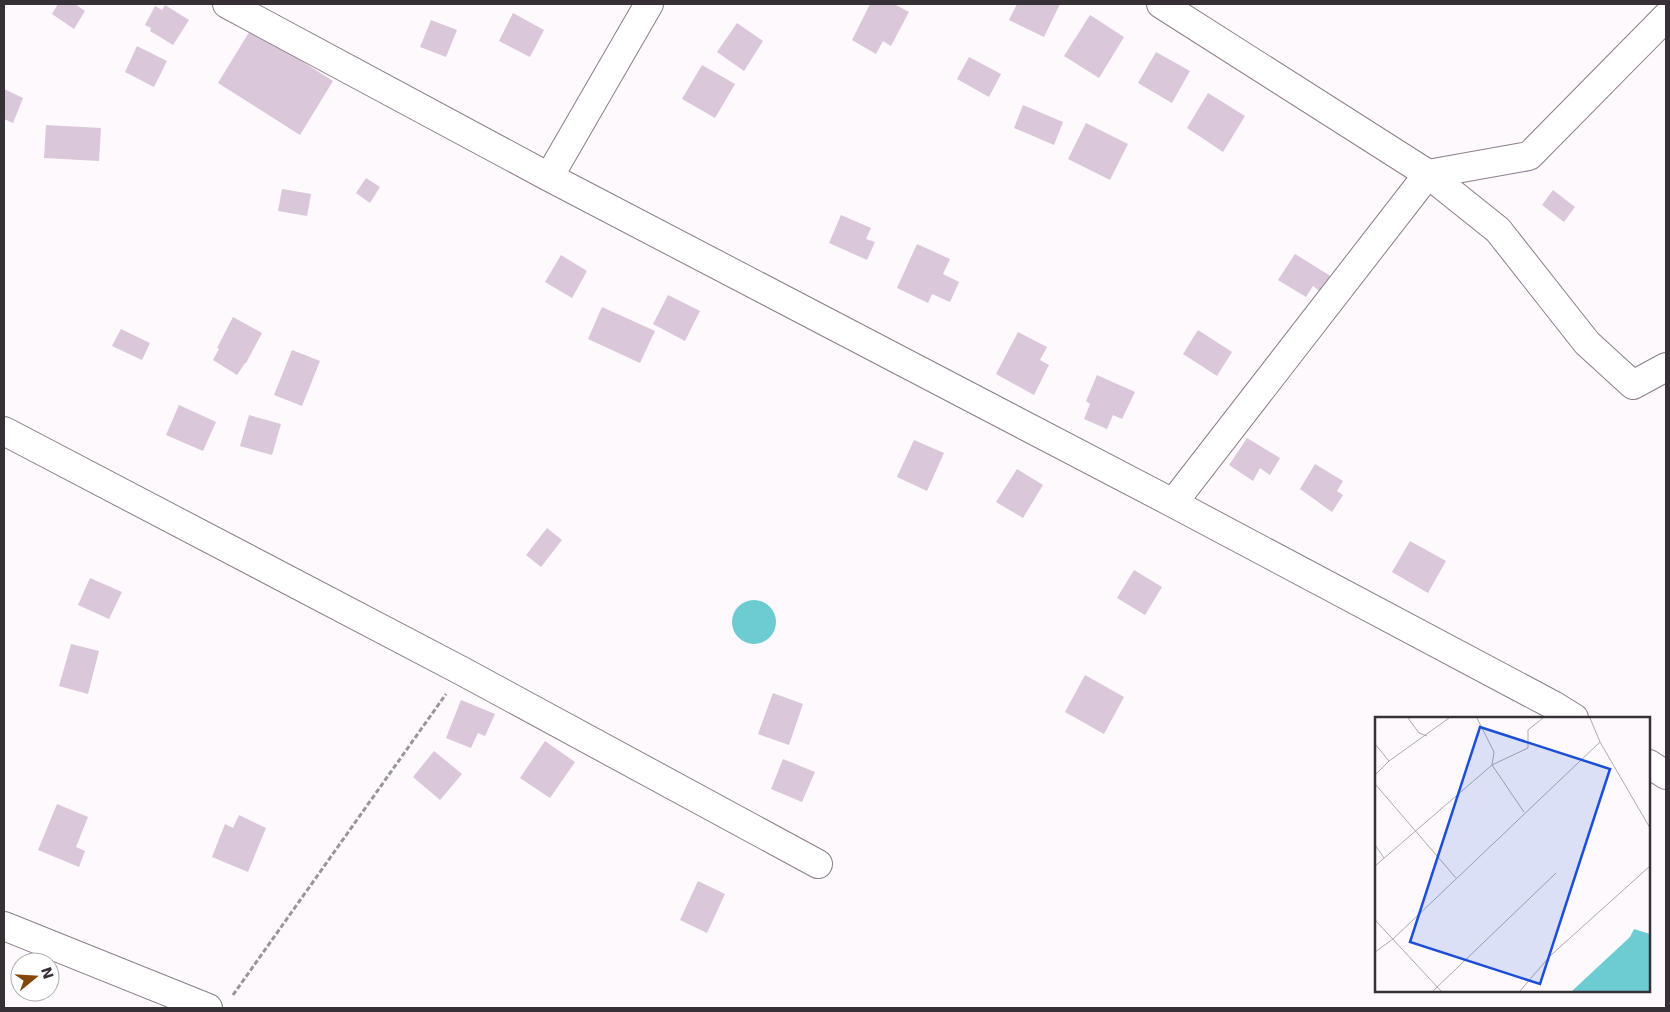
<svg xmlns="http://www.w3.org/2000/svg" width="1670" height="1012" viewBox="0 0 1670 1012" font-family="'DejaVu Sans',sans-serif">
	<rect width="100%" height="100%" fill="#fdf9fd"/>
	<path fill="#6dccd2" d="M732 622a22 22 0 1 1 44 0a22 22 0 1 1-44 0Z"/>
	<path fill="#dac7d9" d="M58 4H75L85 11 74 29 52 14Z
		M870 4H894L909 12 891 46 883 41 876 54 852 40Z
		M1017 4H1060L1044 37 1009 20Z
		M165 5 189 20 173 45 150 31 151 28 145 25 155 6 162 10Z
		M513 13 544 30 530 57 499 41Z
		M1090 15 1124 37 1099 78 1064 56Z
		M431 20 457 30 446 57 420 47Z
		M737 23 763 41 744 71 717 52Z
		M251 29 333 81 300 135 218 83Z
		M137 46 167 61 154 87 125 72Z
		M1156 52 1190 71 1172 103 1138 83Z
		M969 57 1001 74 989 97 957 79Z
		M702 65 735 84 715 118 682 99Z
		M4 89 23 98 13 123 4 119Z
		M1208 93 1245 116 1223 152 1187 128Z
		M1023 105 1063 122 1054 145 1014 128Z
		M1086 123 1128 144 1110 180 1068 159Z
		M46 125 101 128 99 161 44 158Z
		M366 178 380 187 370 203 356 193Z
		M282 189 311 194 307 216 278 211Z
		M1553 190 1575 207 1564 222 1542 205Z
		M841 215 871 228 866 239 875 242 867 260 829 243Z
		M917 244 950 259 943 274 959 282 950 302 932 294 928 303 897 288Z
		M1295 254 1332 277 1322 293 1313 286 1306 297 1278 280Z
		M561 255 587 271 572 298 545 282Z
		M668 295 700 311 685 341 653 324Z
		M602 307 655 331 640 363 588 339Z
		M233 317 262 333 246 363H245L237 375 213 360 219 349 217 348Z
		M121 329 150 343 142 360 112 346Z
		M1198 330 1232 352 1217 376 1183 354Z
		M1018 332 1047 347 1040 360 1049 365 1034 395 996 374Z
		M292 350 320 361 302 406 274 395Z
		M1097 375 1135 392 1122 419 1113 415 1107 429 1084 419 1090 404 1086 401Z
		M179 405 216 422 203 451 166 435Z
		M249 415 281 424 272 455 240 446Z
		M1247 438 1280 458 1270 475 1260 468 1253 481 1229 465Z
		M914 440 944 453 927 491 897 477Z
		M1315 464 1343 481 1337 491 1343 495 1332 512 1300 489Z
		M1017 469 1043 485 1023 518 996 502Z
		M547 528 562 540 541 567 526 555Z
		M1410 541 1446 561 1428 593 1392 572Z
		M1134 570 1162 587 1145 615 1117 598Z
		M90 578 122 592 109 619 78 605Z
		M71 644 99 651 88 694 59 686Z
		M1085 675 1124 697 1104 734 1065 712Z
		M773 693 803 704 789 745 758 734Z
		M461 700 495 714 485 736 478 733 471 748 446 738Z
		M545 741 575 762 550 798 520 778Z
		M434 751 462 774 440 800 413 777Z
		M783 759 815 772 802 802 771 789Z
		M57 804 88 817 76 847 85 851 79 867 38 850Z
		M239 815 266 828 248 872 212 857 225 824 233 828Z
		M698 881 725 894 707 933 680 920Z"/>
	<g fill="none" stroke-linecap="round" stroke-linejoin="round">
		<g stroke="#8e7c8c" stroke-width="30">
			<path id="street" d="M227 4 549 177 1173 503 1553 705 1574 718
				M1161 4 1428 174 1498 230 1587 343 1633 385 1666 367
				M549 177 649 4
				M4 431 462 671 818 864
				M1173 503 1428 174 1529 156 1666 17
				M1649 764 1666 775
				M4 926 208 1008"/>
		</g>
		<path stroke="#9b959a" stroke-width="3" stroke-dasharray="5 2.5" stroke-linecap="butt" d="M233 995 446 694"/>
		<use href="#street" stroke="#fff" stroke-width="28"/>
	</g>
	<g transform="translate(1375 717)">
		<rect width="275" height="275" fill="#fdf9fd"/>
		<path d="M259 212 275 217V274H197L255 220Z" fill="#6dccd2"/>
		<path fill="none" stroke="#aea9ae" stroke-width="1" d="M33 1 44 16 52 19M102 1 119 35 117 48 149 95M215 1 225 25 275 111M0 27 14 44M0 58 14 44 74 1M0 67 81 161M0 128 9 141M0 149 117 48 153 31V13L168 1M0 203 66 274M0 235 18 222 225 25M58 274 181 156M145 274 175 239 275 149"/>
		<path fill="#1d4ed8" fill-opacity="0.15" stroke="#1d4ed8" stroke-width="2.5" d="M105 10 235 52 165 267 35 225Z"/>
		<rect width="275" height="275" fill="none" stroke="#383037" stroke-width="2.5"/>
	</g>
	<rect width="1670" height="1012" fill="none" stroke="#383037" stroke-width="10"/>
	<g transform="translate(35 977) rotate(72)"><circle r="24" fill="#ffffff" stroke="#afacaf"/>
	<path d="M0-4L9 19L0 12L-9 19Z" fill="#854609"/>
	<text y="-8" font-size="14" font-weight="bold" text-anchor="middle" fill="#383037">N</text>
	</g>
</svg>
